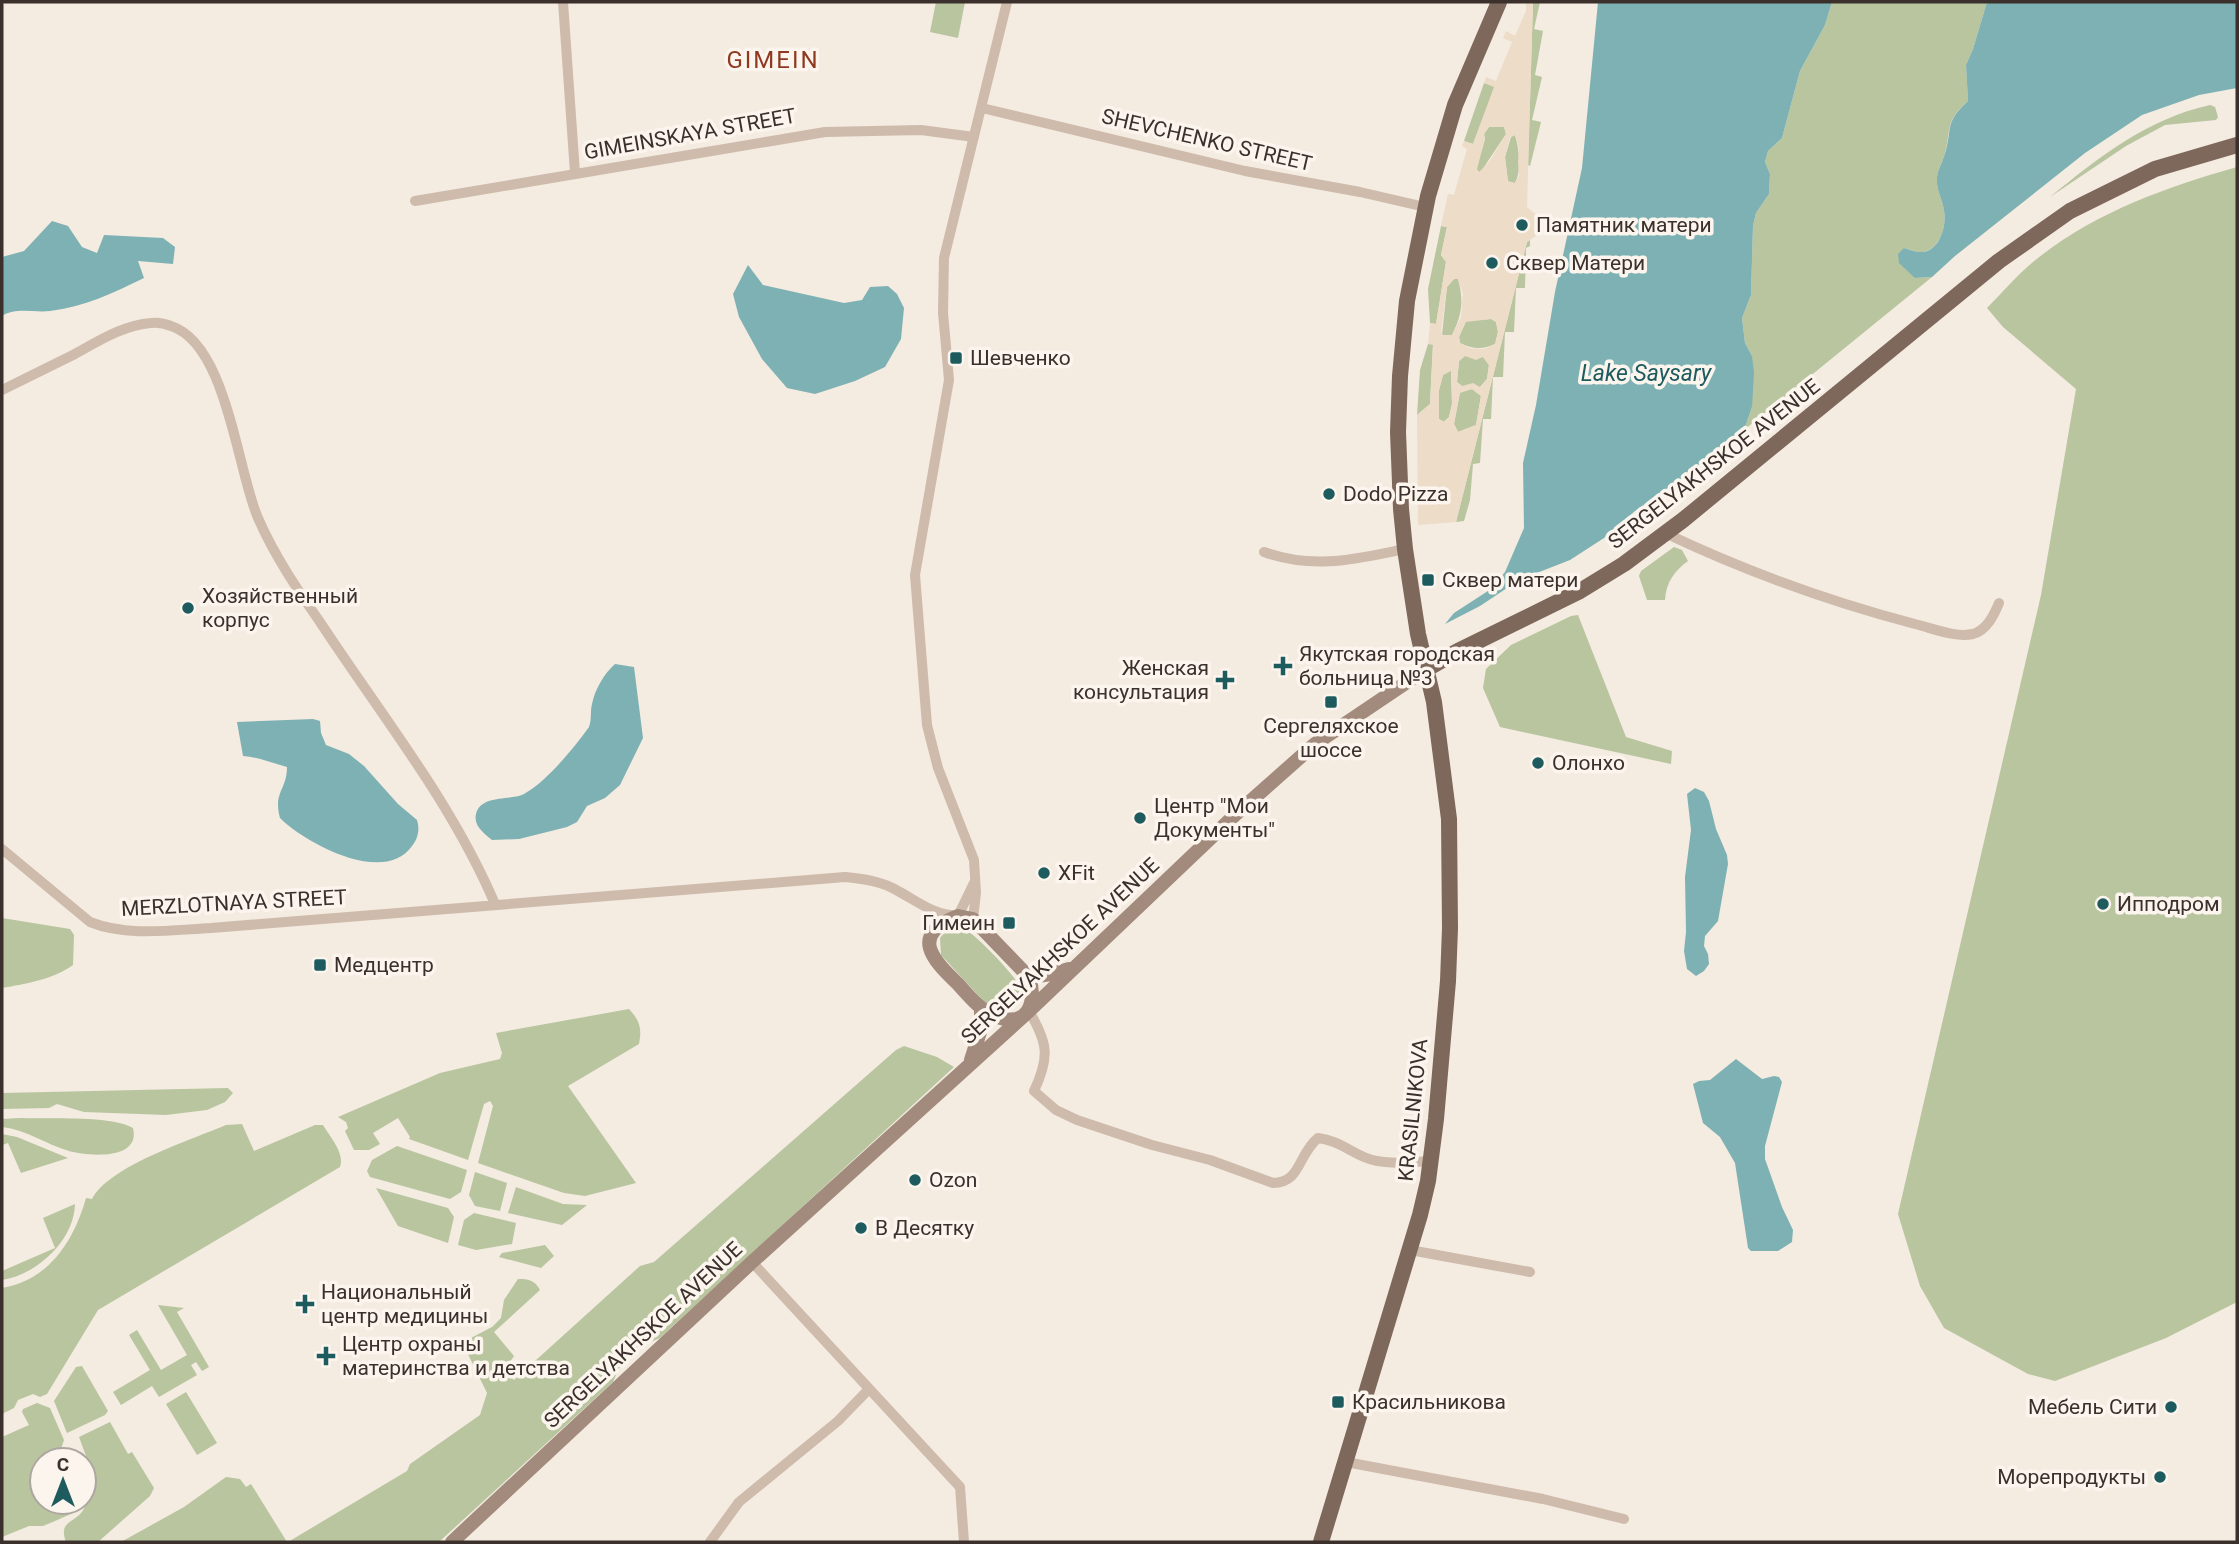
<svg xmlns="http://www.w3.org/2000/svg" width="2239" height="1544" viewBox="0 0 2239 1544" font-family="Roboto,sans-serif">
	<rect width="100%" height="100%" fill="#f4ebe1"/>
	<path fill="#b8c59f" d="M936 2H965L958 38 930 32Z
		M1533 2H1540L1534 29 1543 31 1535 75 1542 77 1532 120 1541 122 1530 166 1528 165Z
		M1832 2H1987L1973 49 1966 65 1968 101C1942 123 1953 132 1943 159 1941 166 1937 171 1937 179 1936 190 1943 200 1944 211 1947 226 1939 252 1920 252 1915 252 1909 249 1904 248L1915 278 1932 277 1744 430 1752 407V356L1745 343 1742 318 1751 295 1753 226 1756 213 1769 194 1770 174 1765 162 1768 151 1782 138 1800 71 1825 25Z
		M1484 83 1495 86 1473 144 1464 141Z
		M2210 105 2215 107 2218 117 2216 120 2165 125 2126 146 2050 197C2099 157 2147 119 2210 105Z
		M1489 127H1504L1506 134 1480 173 1476 169 1485 139 1484 134Z
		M1515 135C1519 149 1522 170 1515 183L1508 182 1505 157 1511 137Z
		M2237 167V1302L2166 1338 2055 1381 2028 1374 1944 1328 1920 1286 1898 1214 2041 595 2076 389 2003 327 1987 308C2002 293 2016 276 2033 262 2091 214 2166 187 2237 167Z
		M1441 226 1447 227 1441 255 1446 262 1436 324 1430 323 1428 289Z
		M1530 240V246L1526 248 1525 288H1516L1514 332H1505L1503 377H1493L1491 419H1483L1480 463 1473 464 1470 500 1464 521 1456 522 1527 242Z
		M1454 279H1458C1464 301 1462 315 1452 335H1442L1447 287Z
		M1491 319 1496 322 1498 332 1495 344C1482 350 1473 349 1460 343L1459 337 1466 321Z
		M1428 344H1433L1430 404 1417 415 1420 370Z
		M1465 356 1483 357 1489 365 1487 379 1480 387 1462 386 1457 382 1459 361Z
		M1451 370 1452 404 1449 417 1444 422 1439 419V390L1443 375Z
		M1472 389 1481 396 1476 425 1458 432 1454 424 1460 392Z
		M1674 547 1682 550 1688 561C1674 571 1666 583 1665 600H1647L1639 576 1641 571Z
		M1578 615 1626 737 1672 751 1671 764 1500 727 1483 688 1486 669 1511 645 1571 616Z
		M2 918 70 929 74 935 73 965C54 979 25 984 2 988Z
		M962 927C973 932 1013 973 1018 984 1022 991 1018 999 1014 1005L1002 1009 989 1007 941 955 940 938 948 929Z
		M629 1009C640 1021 642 1028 639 1044L568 1086 636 1183 585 1196 564 1193 478 1163 493 1106 490 1101 484 1104 468 1160 409 1139 410 1137 398 1118 373 1133 380 1144 369 1150H354L345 1131 348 1128 346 1122 338 1117 440 1073 500 1059 502 1053 496 1033Z
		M904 1046 937 1057 954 1067 660 1338C630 1351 626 1351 613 1382L439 1542H288L407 1471 410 1464 480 1415 487 1393 464 1346 469 1339 492 1327 501 1318 504 1300 518 1279C528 1279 535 1280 540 1290L494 1332 514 1356 505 1369 514 1380 640 1266 654 1262 896 1050Z
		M228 1088 233 1093 225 1102 207 1110 166 1115 84 1112 57 1104 49 1108 2 1109V1093Z
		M20 1118C47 1119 111 1115 133 1128 141 1161 87 1156 69 1151 45 1144 27 1130 2 1127V1119Z
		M242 1124 254 1151 315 1125H323C330 1137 345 1153 340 1167L98 1310 47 1394 40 1397 33 1394 18 1400 14 1408 2 1414V1288C49 1280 74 1241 86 1198L92 1199C109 1166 191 1140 226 1125Z
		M2 1134 17 1137 68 1158 21 1173 8 1143 2 1145Z
		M397 1146 467 1170 461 1192 450 1199 370 1177 367 1171 372 1160Z
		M475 1172 507 1183 500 1211 475 1206 469 1195Z
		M516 1187 563 1204 587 1205 562 1225 508 1213Z
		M376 1188 448 1208 454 1217 448 1243 398 1226Z
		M75 1204C74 1241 36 1275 2 1280V1271L55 1248 43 1218Z
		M474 1213 516 1223 512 1244 476 1250 458 1245 464 1220Z
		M545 1245 554 1256 541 1268 499 1257 502 1253Z
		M158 1305 184 1308 177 1312 209 1367 202 1371 196 1362 191 1365 197 1375 159 1397 152 1386 121 1405 113 1392 150 1370 129 1335 137 1330 161 1370 187 1355Z
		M82 1366 108 1411 105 1415 67 1433 54 1401 76 1367Z
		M186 1392 217 1443 197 1455 166 1404Z
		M37 1403 50 1408 64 1440 60 1452 63 1460H42V1502H79L73 1513 55 1521 43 1526H29L2 1537V1437L29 1425 22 1412 23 1409Z
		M110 1422 128 1454 132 1452 154 1488 150 1496 98 1542H66C57 1518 79 1524 85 1506 87 1498 84 1471 84 1460H76L86 1456 79 1437Z
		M226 1477 240 1479 246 1487 251 1484 287 1542H121L184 1507Z"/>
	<path fill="#eddcc7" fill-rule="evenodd" d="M1526 2H1533L1527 207 1538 216 1540 229 1537 235 1527 242 1456 522 1418 525 1417 415 1430 404 1433 345 1428 344 1430 323 1436 324 1446 262 1441 255 1447 227 1441 226 1448 194 1454 195 1467 149 1462 146 1464 141 1473 144 1494 87 1484 83 1486 77 1496 81 1512 42 1503 38 1506 31 1515 36 1526 11ZM1489 127H1504L1506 134 1489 162 1479 172 1477 169 1485 139 1484 134ZM1515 135 1519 149 1518 161 1519 176 1515 183 1508 181 1505 157 1510 137ZM1454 279H1458L1463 294 1461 317 1452 335H1443L1441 332 1447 287ZM1491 319 1496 322 1498 332 1495 344 1484 349 1470 348 1460 343 1459 337 1466 322ZM1465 356 1476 360 1483 357 1489 365 1487 379 1480 387 1473 383 1462 386 1457 382 1459 361ZM1451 371 1452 404 1449 417 1443 422 1439 419V390L1443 375ZM1472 389 1481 396 1476 425 1458 432 1454 424 1460 393Z"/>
	<path fill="#7eb1b3" d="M1598 2H1832L1825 25 1800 71 1782 138 1768 151 1765 162 1770 174 1769 194 1756 213 1753 226 1751 295 1742 318 1745 343 1752 356 1754 373 1752 407 1744 430 1682 478 1635 511 1604 538 1570 560 1519 580 1480 606 1445 624 1454 613 1491 589 1505 572 1524 528 1523 463 1536 405 1555 292 1582 168Z
		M1987 2H2237V88L2199 95 2142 115 2085 153 1955 256 1932 277 1915 278 1899 263 1898 254 1904 248C1908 249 1915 252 1920 252 1939 253 1947 226 1944 211 1943 200 1936 190 1937 179 1937 171 1941 166 1943 159 1954 131 1942 124 1968 101L1966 65 1973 49Z
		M52 221 68 226 82 247 97 253 104 235 163 238 175 247 173 264 138 261 144 278C113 293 84 307 50 311 34 313 16 307 2 316V257L24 251Z
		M748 265 763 285 844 303 862 300 870 287 888 286 897 294 904 308 901 339 885 367 855 381 815 394 787 388 762 359 739 317 733 294Z
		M615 664 634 667 643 738 620 785 605 798 587 806 577 822 567 827 519 839 492 840C485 834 473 826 476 814 481 794 510 801 524 794 546 782 574 748 589 727 592 719 590 712 592 704 595 689 604 674 615 664Z
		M313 719 320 721 321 733 326 745 349 754 364 766 398 804 417 820C420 829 418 839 412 846 384 886 305 843 280 818 273 792 287 790 287 767 272 763 258 757 243 756L237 722Z
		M1695 788 1704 792 1709 801 1716 829 1727 855 1728 864 1718 921 1705 936 1704 946 1708 954 1709 964 1704 971 1696 976 1687 969 1684 951 1686 932 1685 877 1691 830 1687 794Z
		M1736 1059 1762 1079 1774 1076 1779 1077 1782 1082 1765 1146V1159L1782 1207 1793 1230 1792 1242 1778 1251H1751L1748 1248 1735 1163 1720 1137 1703 1123 1693 1084 1699 1081 1710 1080Z"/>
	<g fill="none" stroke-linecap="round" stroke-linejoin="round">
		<path stroke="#cebbab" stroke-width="10" d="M563 2 575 173
			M982 108 1245 171 1360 192 1425 207
			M415 201 825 132 921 130 974 137
			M2 390C26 378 49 367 73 355 97 342 123 325 151 323 157 322 166 324 171 326 227 344 237 470 258 518 274 555 297 589 320 622 381 715 451 801 495 904
			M1665 533C1745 571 1831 602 1915 624 1932 628 1955 638 1973 634 1987 630 1994 615 1999 603
			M1264 552C1314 570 1355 559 1405 549
			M2 849 90 922C127 937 172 930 211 928L845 877C863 879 882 881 898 891 920 903 932 914 958 916L975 881
			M973 919 976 893 974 860 938 768 927 725 915 575 949 380 943 313 944 258 1007 2
			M1029 1011C1048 1043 1050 1057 1034 1091L1056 1110 1077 1120 1152 1145 1210 1160 1273 1183C1301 1183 1298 1154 1318 1138 1336 1140 1348 1150 1364 1157 1385 1166 1409 1162 1431 1161
			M1410 1250 1530 1272
			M752 1262 960 1487 964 1542
			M1346 1462 1543 1499 1624 1519
			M710 1542 739 1502 838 1421 869 1389"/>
		<path stroke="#a28a7c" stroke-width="14" d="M958 916 973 919 1029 977C1038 1003 1027 1029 995 1016 980 1010 969 996 958 984 932 959 909 935 958 916Z
			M1029 977 1052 974 1069 969
			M971 1060 981 1029V1008
			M452 1542 752 1262 1029 1011 1236 814 1315 744 1425 670"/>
		<path stroke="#7e675b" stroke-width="16" d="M1425 670 1458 651 1580 591 1624 564 1683 520 1999 261 2070 211 2155 169 2237 145
			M1321 1542 1420 1215 1428 1181 1436 1119 1448 981 1450 928 1449 819 1434 702 1418 634 1405 549 1401 509 1398 432 1400 376 1407 301 1428 196 1455 105 1499 2"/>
	</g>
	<g fill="#1e5b5f" stroke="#fbf5ee" stroke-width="2.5">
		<circle cx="1522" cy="225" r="7"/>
		<circle cx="1492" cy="263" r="7"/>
		<rect x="949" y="351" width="14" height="14" rx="3.5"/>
		<circle cx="1329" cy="494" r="7"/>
		<rect x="1421" y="573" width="14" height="14" rx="3.5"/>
		<circle cx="188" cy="608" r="7"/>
		<path d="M1279.5 655.5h7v7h7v7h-7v7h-7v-7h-7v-7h7z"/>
		<path d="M1221.5 669.5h7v7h7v7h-7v7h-7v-7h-7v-7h7z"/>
		<rect x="1324" y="695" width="14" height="14" rx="3.5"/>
		<circle cx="1538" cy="763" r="7"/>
		<circle cx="1140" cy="818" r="7"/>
		<circle cx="1044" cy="873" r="7"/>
		<circle cx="2103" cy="904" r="7"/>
		<rect x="1002" y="916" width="14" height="14" rx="3.5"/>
		<rect x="313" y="958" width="14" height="14" rx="3.5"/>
		<circle cx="915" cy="1180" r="7"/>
		<circle cx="861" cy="1228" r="7"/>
		<path d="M301.5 1293.5h7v7h7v7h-7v7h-7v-7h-7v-7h7z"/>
		<path d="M322.5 1345.5h7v7h7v7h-7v7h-7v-7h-7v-7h7z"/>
		<rect x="1331" y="1395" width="14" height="14" rx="3.5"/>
		<circle cx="2171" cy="1407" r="7"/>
		<circle cx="2160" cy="1477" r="7"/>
	</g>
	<g text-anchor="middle" stroke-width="7" stroke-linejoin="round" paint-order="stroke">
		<g font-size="21" fill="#3b302b" stroke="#fbf5ee">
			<text transform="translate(690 134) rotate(-10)" y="7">GIMEINSKAYA STREET</text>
			<text transform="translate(1207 140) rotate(13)" y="7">SHEVCHENKO STREET</text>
			<text transform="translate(1714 464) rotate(-38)" y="7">SERGELYAKHSKOE AVENUE</text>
			<text transform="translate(234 903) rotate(-3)" y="7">MERZLOTNAYA STREET</text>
			<text transform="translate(1060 951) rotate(-43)" y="7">SERGELYAKHSKOE AVENUE</text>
			<text transform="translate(1413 1110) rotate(-84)" y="7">KRASILNIKOVA</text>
			<text transform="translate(643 1335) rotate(-43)" y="7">SERGELYAKHSKOE AVENUE</text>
		</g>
		<g font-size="21" fill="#3b302b" stroke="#fbf5ee" text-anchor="start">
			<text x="1536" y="232">Памятник матери</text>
			<text x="1506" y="270">Сквер Матери</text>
			<text x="970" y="365">Шевченко</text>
			<text x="1343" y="501">Dodo Pizza</text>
			<text x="1442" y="587">Сквер матери</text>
			<text x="202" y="603">Хозяйственный<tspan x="202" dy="24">корпус</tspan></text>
			<text x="1299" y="661">Якутская городская<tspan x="1299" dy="24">больница №3</tspan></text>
			<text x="1209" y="675" text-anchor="end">Женская<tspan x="1209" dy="24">консультация</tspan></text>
			<text x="1331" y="733" text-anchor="middle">Сергеляхское<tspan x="1331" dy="24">шоссе</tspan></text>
			<text x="1552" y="770">Олонхо</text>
			<text x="1154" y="813">Центр "Мои<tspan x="1154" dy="24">Документы"</tspan></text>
			<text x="1058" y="880">XFit</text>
			<text x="2117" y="911">Ипподром</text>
			<text x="995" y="930" text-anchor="end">Гимеин</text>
			<text x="334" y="972">Медцентр</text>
			<text x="929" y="1187">Ozon</text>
			<text x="875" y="1235">В Десятку</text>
			<text x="321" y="1299">Национальный<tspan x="321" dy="24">центр медицины</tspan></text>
			<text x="342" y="1351">Центр охраны<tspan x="342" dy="24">материнства и детства</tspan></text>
			<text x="1352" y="1409">Красильникова</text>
			<text x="2157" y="1414" text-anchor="end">Мебель Сити</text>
			<text x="2146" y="1484" text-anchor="end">Морепродукты</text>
		</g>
		<g font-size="23" font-style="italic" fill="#1e5b5f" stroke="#fbf5ee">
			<text x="1646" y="381">Lake Saysary</text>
		</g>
		<g font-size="24" letter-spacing="2" fill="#8e3920" stroke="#fbf5ee">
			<text x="773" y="68">GIMEIN</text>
		</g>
	</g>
	<rect width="2239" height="1544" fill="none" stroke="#3b302b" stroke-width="7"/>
	<g transform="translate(63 1481)"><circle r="33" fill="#fbf5ee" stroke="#aea6a0" stroke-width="2"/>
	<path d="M0-5L12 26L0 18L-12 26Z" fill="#1e5b5f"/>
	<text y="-10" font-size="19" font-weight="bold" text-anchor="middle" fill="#3b302b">С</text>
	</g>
</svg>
